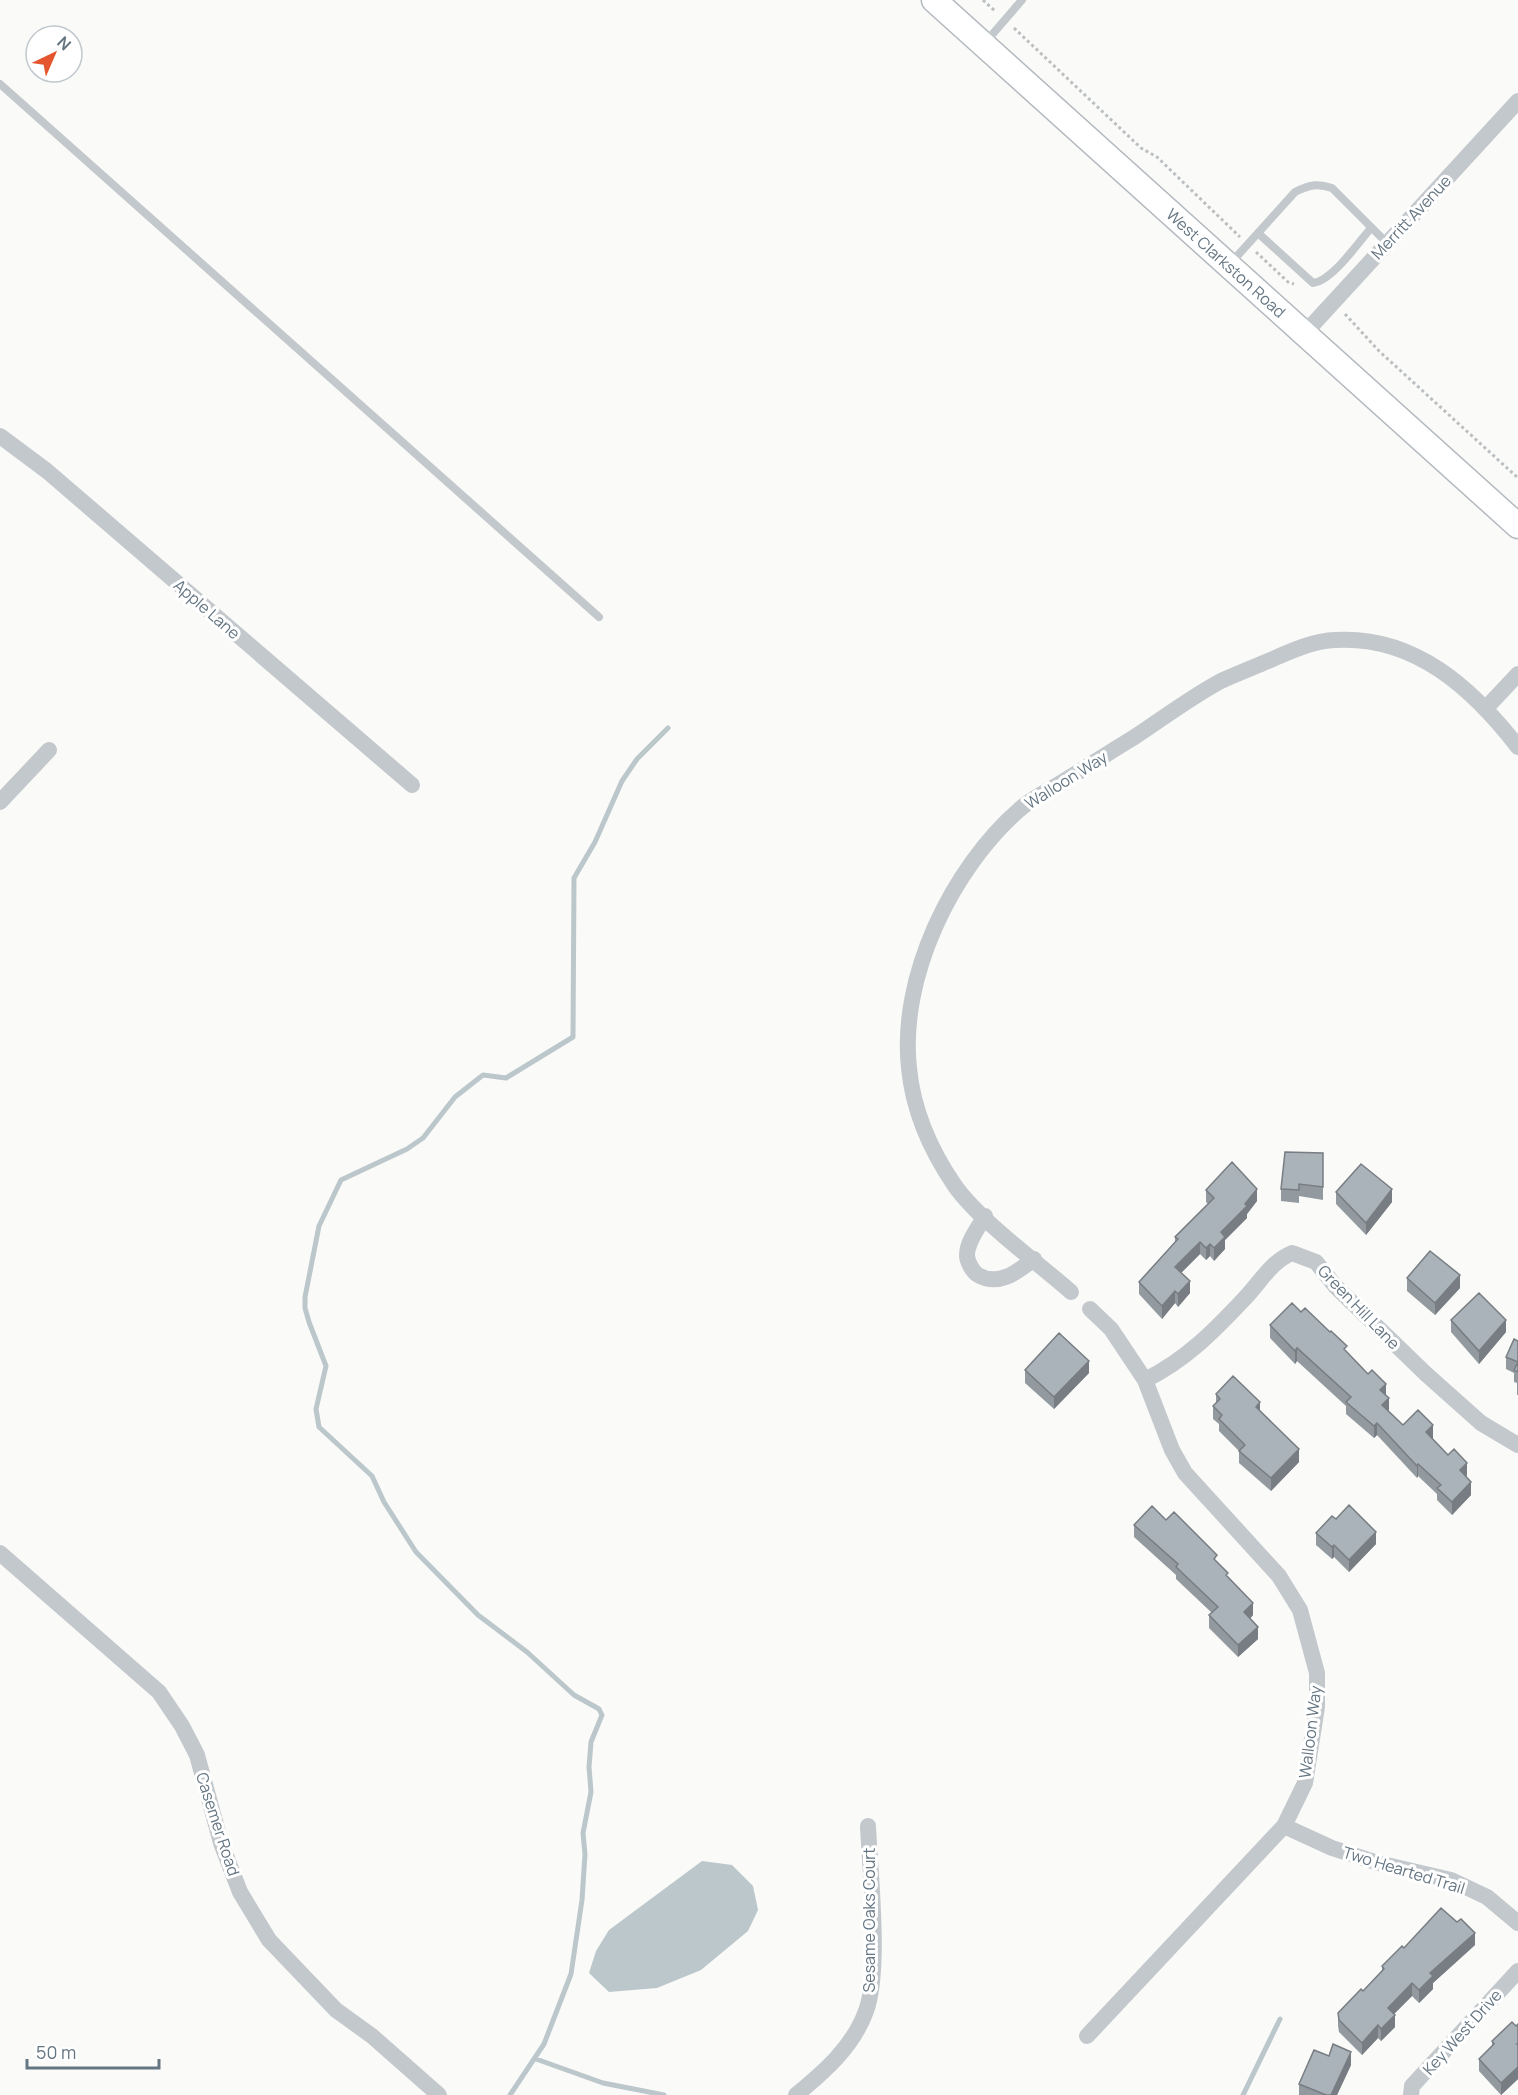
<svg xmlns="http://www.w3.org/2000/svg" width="1518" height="2095" viewBox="0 0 1518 2095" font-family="Manrope,sans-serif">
	<rect width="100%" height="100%" fill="#fafaf8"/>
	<path fill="#bbc7cb" d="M702 1861 732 1865 753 1886 758 1910 748 1931 701 1970 657 1988 609 1992 589 1973 596 1951 609 1930Z"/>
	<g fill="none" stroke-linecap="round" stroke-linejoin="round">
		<path stroke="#bbc7cb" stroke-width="5" d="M536 2059 603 2083 664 2095
			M510 2095 544 2044 571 1974 582 1900 585 1854 583 1833 591 1792 589 1767 591 1742 602 1715 599 1709 574 1695 527 1652 478 1615 416 1552 384 1502 372 1476 319 1427 316 1409 326 1366 309 1322 305 1308V1297L319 1226 341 1180 407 1149 423 1138 455 1097 483 1075 506 1078 573 1037 574 878 595 842 622 781 637 759 668 728
			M1243 2095 1280 2019"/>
		<g stroke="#b3babf" stroke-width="27">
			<g id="secondary">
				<path id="s1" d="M934 0 1518 526"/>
			</g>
		</g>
		<path stroke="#bbbfc2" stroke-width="3" stroke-dasharray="3 3" stroke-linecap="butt" d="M983 0 996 12
			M1014 28 1141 148 1157 157 1240 237
			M1256 252 1288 282 1294 284
			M1345 314 1379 351 1518 478"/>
		<path stroke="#c3c8cc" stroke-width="8" d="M984 44 1022 0
			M0 84 599 617
			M1258 233 1313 283C1332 281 1358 243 1371 228
			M1229 265 1295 192C1309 185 1317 183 1332 188L1387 243"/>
		<path stroke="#c3c8cc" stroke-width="16" d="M1304 334 1518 101
			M0 436 47 471 412 785
			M1487 707 1518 674
			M0 802 49 750
			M985 1216C978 1228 967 1242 967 1255 967 1262 973 1272 978 1275 999 1287 1017 1272 1034 1259
			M1071 1292C1037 1262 980 1221 955 1186 931 1151 913 1110 909 1068 899 977 952 868 1020 809 1031 799 1046 792 1059 784 1084 769 1108 753 1133 738 1162 719 1191 697 1221 681 1238 673 1257 666 1275 658 1294 650 1313 641 1335 640 1415 635 1473 689 1518 747
			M1145 1380C1186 1360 1215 1330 1246 1297 1261 1281 1271 1262 1292 1253L1316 1262 1336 1287 1426 1374 1481 1423 1518 1445
			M0 1553 159 1692 182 1726 197 1755 221 1843 240 1892 269 1940 336 2010 372 2036 439 2095
			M1284 1826 1332 1848 1378 1863 1451 1880 1487 1897 1518 1923
			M1087 2036 1284 1826 1305 1783 1317 1707V1673L1300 1610 1279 1576 1185 1473 1172 1450 1145 1380 1111 1329 1090 1309
			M796 2095C824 2072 853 2047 866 2011 881 1971 870 1872 868 1826
			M1411 2095 1412 2086 1518 1971"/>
		<use href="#secondary" stroke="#fff" stroke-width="24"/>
	</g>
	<path fill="#929a9f" d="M1323 1153V1200L1299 1196V1203L1281 1201V1189Z
		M1206 1190 1257 1201 1247 1214V1218L1225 1240V1249L1214 1261 1210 1256 1206 1260 1200 1254 1181 1273 1190 1293 1178 1307 1175 1303 1162 1319 1139 1294V1282L1175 1242V1237L1208 1204 1206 1202Z
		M1336 1192 1392 1202 1366 1235 1336 1204Z
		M1407 1278 1460 1288 1435 1315 1407 1291Z
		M1301 1312 1347 1353 1386 1396 1388 1411 1403 1425 1433 1438H1432L1467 1475 1466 1477 1471 1495 1452 1515 1437 1500V1494L1418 1476 1417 1478 1377 1435 1374 1438 1346 1414V1406L1297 1361 1295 1364 1270 1338V1325Z
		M1451 1320 1506 1332 1479 1364 1451 1332Z
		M1518 1341V1395H1517V1383L1514 1382V1373L1506 1369V1357Z
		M1025 1370 1089 1373 1054 1409 1025 1383Z
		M1216 1394 1260 1412 1299 1462 1271 1491 1239 1463V1451L1219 1431V1424L1213 1419V1406L1216 1404Z
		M1336 1519 1376 1544 1349 1572 1334 1557 1332 1559 1316 1545V1533Z
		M1166 1520 1217 1562 1253 1615 1250 1619 1258 1639 1238 1657 1209 1628V1615L1212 1613 1176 1579V1575L1134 1537V1525Z
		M1475 1945 1433 1983V1989L1419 2003 1412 1996 1394 2014 1395 2027 1381 2041 1378 2038 1362 2055 1339 2032 1338 2026V2013L1363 1991 1382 1970V1966L1404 1948Z
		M1492 2041 1518 2079 1501 2095 1479 2071V2059L1492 2046Z
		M1351 2065 1337 2095H1299V2084Z"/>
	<path fill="#777d82" d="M1257 1189V1201L1247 1214V1218L1225 1240V1249L1214 1261V1248L1221 1232Z
		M1392 1189V1202L1366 1235V1223Z
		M1200 1242V1254L1175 1279V1267Z
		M1210 1244V1256L1206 1260V1248Z
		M1460 1275V1288L1435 1315V1303Z
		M1190 1281V1293L1178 1307V1294Z
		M1175 1291V1303L1162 1319V1306Z
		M1506 1320V1332L1479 1364V1351Z
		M1297 1348V1361L1295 1364V1351Z
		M1089 1361V1373L1054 1409V1397Z
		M1386 1384V1396L1380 1390Z
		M1389 1398V1410L1382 1417V1405Z
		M1260 1402V1414L1256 1407Z
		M1377 1423V1435L1374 1438V1426Z
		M1433 1425V1438L1426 1444V1432Z
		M1299 1449V1462L1271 1491V1478Z
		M1467 1463V1475L1460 1482V1470Z
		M1418 1464V1476L1417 1478V1466Z
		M1471 1482V1495L1452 1515V1502Z
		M1376 1532V1544L1349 1572V1560Z
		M1334 1545V1557L1332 1559V1547Z
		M1253 1603V1615L1244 1625V1612Z
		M1258 1627V1639L1238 1657V1645Z
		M1475 1933V1945L1433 1983V1989L1419 2003V1990L1430 1973Z
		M1412 1983V1996L1388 2020V2008Z
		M1395 2015V2027L1381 2041V2029Z
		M1378 2025V2038L1362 2055V2043Z
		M1351 2052V2065L1337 2095H1331Z
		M1518 2067V2079L1501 2095V2083Z"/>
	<path fill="#aab3b9" stroke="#777d82" stroke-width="1.5" d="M1285 1152 1323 1153V1187L1299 1184V1190L1281 1189Z
		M1232 1162 1257 1189 1245 1204 1247 1206 1221 1232 1225 1237 1214 1248 1210 1244 1206 1248 1200 1242 1175 1267 1190 1281 1178 1294 1175 1291 1162 1306 1139 1282 1178 1239 1175 1237 1214 1198 1206 1190Z
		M1361 1164 1392 1189 1366 1223 1336 1192Z
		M1430 1251 1460 1275 1435 1303 1407 1278Z
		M1479 1293 1506 1320 1479 1351 1451 1320Z
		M1292 1303 1301 1312 1305 1308 1330 1332 1331 1331 1347 1346 1344 1349 1368 1374 1372 1370 1386 1384 1380 1390 1389 1398 1382 1405 1403 1425 1418 1410 1433 1425 1426 1432 1448 1455 1454 1449 1467 1463 1460 1470 1471 1482 1452 1502 1437 1488 1441 1485 1418 1464 1417 1466 1377 1423 1374 1426 1346 1402 1351 1397 1297 1348 1295 1351 1270 1325Z
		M1059 1333 1089 1361 1054 1397 1025 1370Z
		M1514 1339 1518 1341V1372L1514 1370 1518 1362 1506 1357Z
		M1233 1376 1260 1402 1256 1407 1299 1449 1271 1478 1239 1451 1245 1445 1219 1419 1222 1415 1213 1406 1220 1399 1216 1394Z
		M1349 1505 1376 1532 1349 1560 1334 1545 1332 1547 1316 1533 1332 1516 1336 1519Z
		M1152 1506 1166 1520 1174 1512 1217 1555 1214 1559 1228 1573 1226 1575 1253 1603 1244 1612 1258 1627 1238 1645 1209 1615 1218 1607 1176 1567 1178 1564 1134 1525Z
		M1441 1908 1457 1922 1461 1919 1475 1933 1430 1973 1433 1976 1419 1990 1412 1983 1388 2008 1395 2015 1381 2029 1378 2025 1362 2043 1339 2020 1338 2013 1361 1989 1363 1991 1384 1969 1382 1966 1402 1946 1404 1948Z
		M1512 2022 1516 2026 1518 2024V2044H1517L1518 2045V2067L1501 2083 1479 2059 1494 2044 1492 2041Z
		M1333 2044 1351 2052 1331 2095H1326L1299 2084 1314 2050 1329 2056Z"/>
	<g text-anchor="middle" stroke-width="6" stroke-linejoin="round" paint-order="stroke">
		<g font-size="16" fill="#657683" stroke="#fff">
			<text transform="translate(1411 217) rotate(-47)" y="6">Merritt Avenue</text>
			<text dy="6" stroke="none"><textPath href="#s1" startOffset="393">West Clarkston Road</textPath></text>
			<text transform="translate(207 609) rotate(41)" y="6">Apple Lane</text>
			<text transform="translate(1066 780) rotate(-32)" y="6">Walloon Way</text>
			<text transform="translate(1359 1307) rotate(46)" y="6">Green Hill Lane</text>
			<text transform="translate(1310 1732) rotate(-83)" y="6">Walloon Way</text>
			<text transform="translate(218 1824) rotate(72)" y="6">Casemer Road</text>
			<text transform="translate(1404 1870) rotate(17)" y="6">Two Hearted Trail</text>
			<text transform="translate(869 1920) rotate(-90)" y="6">Sesame Oaks Court</text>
			<text transform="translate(1462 2032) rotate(-48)" y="6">Key West Drive</text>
		</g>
	</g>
	<g transform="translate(54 54) rotate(44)"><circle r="28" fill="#ffffff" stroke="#c1c8cd" stroke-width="1.5"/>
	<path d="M0-4.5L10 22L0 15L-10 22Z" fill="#e4572e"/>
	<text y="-9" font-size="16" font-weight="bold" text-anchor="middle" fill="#657683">N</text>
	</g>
	<path d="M27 2059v9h132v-9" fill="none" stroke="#657683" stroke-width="3"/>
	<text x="36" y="2059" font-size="18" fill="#657683" stroke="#ffffff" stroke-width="4.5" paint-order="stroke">50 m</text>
</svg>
